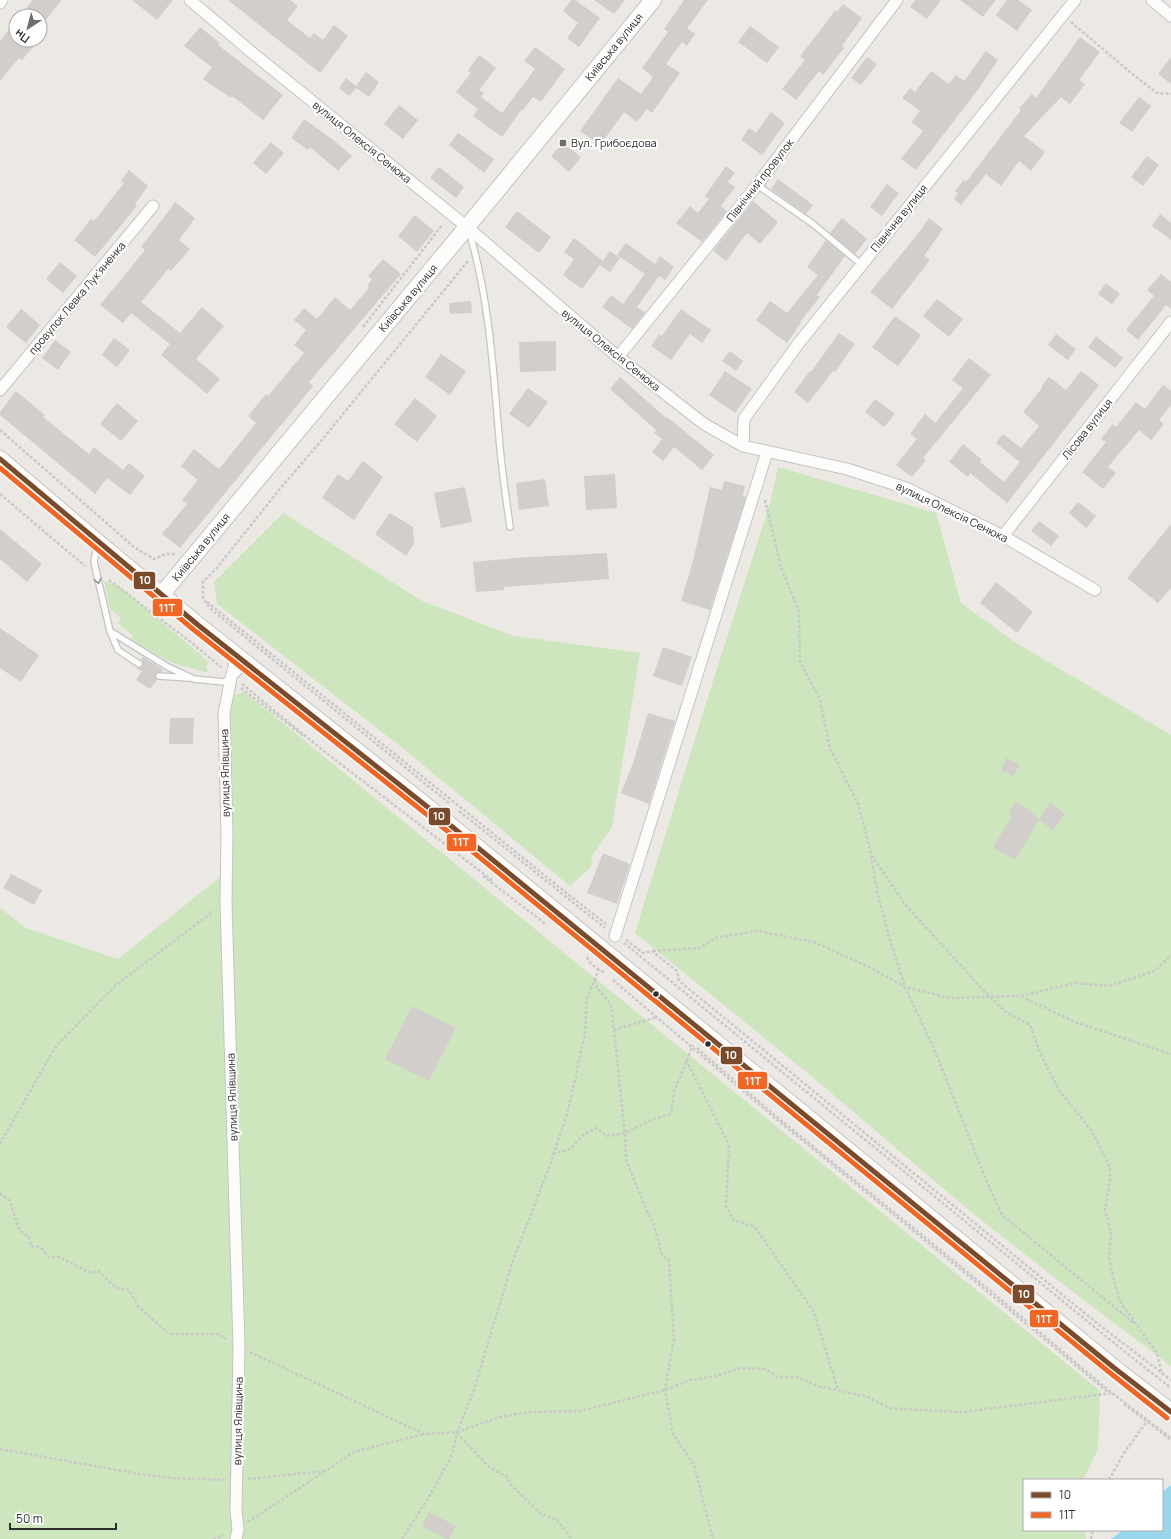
<svg xmlns="http://www.w3.org/2000/svg" width="1171" height="1539" viewBox="0 0 1171 1539" font-family="Manrope,sans-serif">
	<rect width="100%" height="100%" fill="#ece8e4"/>
	<path fill="#cee6be" d="M778 467 936 513 961 603 1013 641 1171 735V1366L1082 1299 971 1212 810 1075 635 933 707 700 771 500Z
		M283 513 422 601 514 636 640 653 612 827 592 856 591 867 570 886 405 750 217 604 214 582Z
		M104 581 119 586 207 660 208 662 206 668 209 671 205 672 172 663 130 639 133 636 118 623 121 618 110 609Z
		M244 691 1100 1391 1098 1449 1083 1480H1024V1530H1084L1086 1539H0V908L26 928 118 959 234 866 229 819V698Z"/>
	<path fill="#99d6ec" d="M1171 1485V1539H1111L1123 1530H1162V1492Z"/>
	<path fill="#d1cecb" d="M33 0H62L40 27V16L21 15Z
		M132 0H173L157 20Z
		M228 0H290L298 6 287 20 310 38 314 33 323 40 334 25 348 36 320 73Z
		M571 0H575L600 18 579 47 567 38 578 23 563 11Z
		M594 0H625L614 14Z
		M684 0H708L687 28 695 34 687 46 682 42 666 64 680 73 652 113 647 109 637 122 624 112 600 145 580 131 618 78 641 94 653 77 642 68 668 32 664 29Z
		M915 0H941L927 19 910 7Z
		M960 0H996L983 17Z
		M1007 0H1018L1032 10 1017 31 996 15Z
		M843 4 862 18 842 46 844 48 823 75 819 71 796 100 782 89 805 60 800 56 826 23 835 10 837 12Z
		M16 21V40H39L22 60 19 58 0 81V41Z
		M750 26 779 47 767 63 738 42Z
		M200 27 220 43 218 45 283 95 263 120 232 96 231 98 203 79 212 67 184 46Z
		M1080 37 1100 52 1079 80 1085 84 1070 104 1061 97 1024 136 1045 152 1031 171 1019 161 1001 186 986 174 961 205 954 199 958 193 955 191 964 180 966 182 1021 110 1019 108 1032 94 1036 98Z
		M535 47 565 69 541 102 533 97 523 110 522 109 502 137 473 116 478 109 456 92 471 73 468 71 479 55 496 68 479 90 484 93 481 97 502 113 535 69 524 61Z
		M986 51 998 60 977 91 916 170 901 159 923 131 911 122 920 111 902 98 910 88 915 92 931 71 949 84 956 75 964 81Z
		M867 57 877 64 861 85 851 78Z
		M1171 57V84L1158 74Z
		M366 72 379 82 369 97 356 88 349 96 339 88 346 78 356 86Z
		M1139 97 1151 106 1132 132 1119 123Z
		M399 105 418 120 403 139 384 124Z
		M771 112 785 123 762 155 741 140 749 128 756 133Z
		M304 119 332 139 352 156 338 171 310 147 308 150 291 138Z
		M458 133 494 159 484 173 449 145Z
		M271 142 284 153 266 174 253 163Z
		M563 143 581 157 569 172 551 156Z
		M1147 156 1159 165 1143 186 1131 177Z
		M726 166 735 173 728 182 735 187 721 206 727 211 702 242 676 223 690 206 698 213 709 199 705 196Z
		M439 167 464 187 456 198 430 178Z
		M129 170 148 186 135 204 137 206 95 257 74 240 91 219 94 221 124 183 121 181Z
		M778 179 813 205 806 214 771 189Z
		M887 184 899 193 882 216 870 207Z
		M753 201 778 222 760 244 747 233 726 261 713 251Z
		M175 202 195 218 179 240 190 249 171 271 168 269 141 302 180 333 202 307 224 326 196 359 220 379 207 394 161 355 170 344 131 313 123 323 100 305 145 250 141 247 165 216Z
		M517 211 551 237 539 253 505 227Z
		M1160 214 1171 223V240L1152 226Z
		M415 215 434 231 417 252 398 236Z
		M842 218 867 239 855 254 830 233Z
		M929 218 943 229 924 256 930 260 892 309 870 292 918 234Z
		M574 238 603 261 610 251 620 258 610 272 600 265 582 289 563 275 574 259 564 252Z
		M826 240 845 256 817 295 820 297 800 322 801 323 787 343 756 320 770 301 787 313 818 275 807 267Z
		M626 243 655 264 660 256 674 267 665 280 659 276 637 307 645 312 632 329 602 307 611 295 623 304 645 274 617 255Z
		M383 259 401 274 309 382 313 386 180 548 162 534 187 504 182 500 198 480 181 466 194 449 219 469 256 423 248 416 266 394 268 396 304 353 294 345 306 330 294 320 304 308 317 319 335 297 350 310 369 288 367 286 372 279 368 276Z
		M60 262 77 276 63 293 46 279Z
		M1161 274 1171 282V309L1166 305 1138 340 1126 330 1154 296 1147 290Z
		M1106 283 1120 294 1112 304 1098 294Z
		M937 299 963 319 949 337 923 316Z
		M471 301 472 313 450 314 449 303Z
		M21 309 40 325 26 343 6 327Z
		M681 309 711 330 702 343 690 334 671 360 651 346 659 334 662 336Z
		M895 316 921 335 898 366 872 347Z
		M839 333 855 344 835 372 833 371 808 403 794 392 810 371 811 372Z
		M1056 334 1076 349 1068 360 1048 345Z
		M1096 336 1123 358 1115 368 1088 347Z
		M114 338 130 350 117 367 102 355Z
		M55 340 71 352 58 370 42 358Z
		M556 341V371L520 372 519 342Z
		M730 351 743 361 736 371 722 361Z
		M441 354 466 371 450 395 425 377Z
		M969 358 991 375 923 458 926 460 912 477 896 465 917 439 910 434 925 414 935 423 963 388 952 380Z
		M725 371 752 389 735 413 709 395Z
		M1081 371 1099 385 1007 503 970 473 968 477 949 462 963 444 981 459 980 462 1004 482 1020 462 996 443 1003 434 1021 448 1039 426 1023 412 1042 388 1041 387 1049 377 1066 390Z
		M620 377 666 418 667 417 714 455 702 470 674 447 663 461 652 452 662 439 654 433 656 430 610 389Z
		M1163 385 1171 391V405L1159 420 1164 424 1151 440 1139 430 1108 467 1116 473 1103 489 1082 472 1106 442 1101 439 1113 424 1116 427 1136 402 1145 409Z
		M528 388 548 402 529 428 509 414Z
		M16 391 45 415 43 417 89 454 94 447 123 470 129 463 145 476 130 495 107 478 95 494 0 415V412Z
		M415 398 437 416 417 442 394 424Z
		M875 399 895 414 884 427 865 412Z
		M117 403 138 421 121 441 100 424Z
		M363 461 383 477 354 520 322 498 338 474 348 481Z
		M615 474 617 508 586 510 584 476Z
		M545 479 549 506 519 510 516 483Z
		M724 481 745 486 743 496 746 497 710 610 681 601 693 561 710 487 722 490Z
		M465 487 472 522 441 528 434 493Z
		M1078 502 1096 516 1086 528 1069 513Z
		M390 513 413 527 414 544 406 556 375 534Z
		M1039 521 1059 536 1051 546 1031 531Z
		M1171 524V588L1158 603 1127 578Z
		M0 529 42 564 27 582 0 559Z
		M607 553 609 579 504 587V590L476 592 473 562 514 558Z
		M996 582 1033 612 1017 633 980 603Z
		M0 628 39 655 21 682 0 668Z
		M663 647 692 657 682 686 653 676Z
		M143 657 163 670 162 672 156 673 155 678 157 680 150 689 136 680 142 671 136 668H141L143 666V662L141 660Z
		M648 713 675 721 649 804 621 793 633 763Z
		M170 718H194L193 744H169Z
		M1006 758 1019 764 1014 776 1001 771Z
		M1015 802 1029 810 1039 820 1015 860 993 847 1011 818 1009 812Z
		M1050 802 1065 814 1053 831 1039 819Z
		M603 853 630 864 617 904 587 893Z
		M11 874 42 890 34 905 3 888Z
		M412 1006 456 1028 429 1081 385 1059Z
		M429 1512 456 1526 449 1539H446L422 1526Z"/>
	<g fill="none" stroke-linecap="round" stroke-linejoin="round">
		<g stroke="#c5c4c5" stroke-width="8">
			<path id="service" d="M757 185 813 224 862 265
				M469 231C489 298 493 367 499 436 501 466 506 497 510 527
				M100 547 96 551 94 562 110 631 168 667 194 679 224 682 233 677 247 665
				M110 631 118 650 139 664
				M159 676 189 678"/>
		</g>
		<g stroke="#c5c4c5" stroke-width="13">
			<path id="minor" d="M190 0 255 55 467 227 618 357 704 424 743 446 847 469 906 488 1003 536 1095 590
				M1152 0 1171 16
				M0 3 2 0
				M618 357 757 185 897 0
				M0 390 153 206
				M743 446 744 419 798 344 1075 0
				M1003 536 1171 322
				M615 936 767 452
				M236 1539 238 1529 236 1511 239 1346 226 902 227 833 224 713 231 678 237 656"/>
		</g>
		<g stroke="#c5c4c5" stroke-width="18">
			<path id="secondary" d="M0 459 101 545 198 625 439 816 1113 1367 1171 1412
				M162 594 467 227 653 0"/>
		</g>
		<path stroke="#c9c9c8" stroke-width="2.5" stroke-dasharray="3 2" stroke-linecap="butt" d="M1071 22 1130 72 1157 93 1171 94
			M363 327 443 224
			M0 430 134 547 154 559 166 554H176
			M0 494 85 566
			M765 500 781 567 799 612 800 661 820 700 830 748 859 806 871 854 904 903 983 990 1006 1012 1030 1025 1041 1055 1060 1092 1092 1131 1110 1168V1179L1105 1210 1111 1233 1109 1258 1115 1285 1121 1303 1157 1353 1162 1374
			M109 580 188 640 221 667
			M207 602 554 883 606 924
			M242 684 325 752 493 881
			M241 688 304 736
			M449 803 212 610 203 599V582L215 570 279 490 321 441 468 261
			M459 811 605 928
			M871 856 877 891 890 940 905 987 935 1051 986 1180 1002 1215 1135 1324
			M483 876 547 925
			M626 940 643 953 652 951 677 971 679 981 706 1003 1098 1324 1171 1380
			M624 943 1119 1347 1171 1388
			M653 951 700 948 716 938 757 931 814 942 869 967 905 987 950 998 1020 996 1075 1022 1171 1054
			M587 957C590 965 598 969 605 973
			M595 980 597 988 611 1005 625 1133 626 1160 647 1211 654 1225 662 1255 669 1261 674 1339 665 1390 673 1434 694 1465 713 1539
			M613 980 775 1118 970 1277 1109 1393
			M1021 996 1075 983 1109 986 1155 971 1171 955
			M614 1030 657 1017
			M697 1048 778 1118 986 1287 1112 1393 1171 1438
			M686 1060 729 1145 726 1206 734 1220 755 1227 814 1312 838 1390
			M0 1144 56 1046 116 985 214 911
			M553 1154 570 1149 584 1134 597 1128 607 1136 625 1133 656 1118 671 1114 674 1092 693 1045
			M0 1193 10 1201 19 1230 29 1237 31 1246 40 1247 49 1257H59L91 1273 98 1271 116 1288 129 1290 138 1306 169 1334H218L226 1339
			M250 1352 424 1434 457 1432 500 1417 528 1412 580 1411 665 1390 690 1380 716 1376 741 1368 765 1369 778 1377H797L817 1386 868 1397 889 1408 919 1410 962 1412 1112 1393
			M1124 1404 1171 1440
			M457 1433 488 1466 507 1477 509 1483 541 1514 557 1520 572 1539
			M0 1449 139 1474 172 1478 225 1480
			M248 1479 325 1471
			M1109 1480 1124 1453 1147 1421
			M248 1522 354 1452 424 1434
			M213 1539 224 1535
			M402 1539 430 1495 449 1461 453 1451 457 1432 473 1393 512 1263 550 1165 567 1114 576 1076 585 1032 587 999 599 969
			M1091 1539 1093 1530"/>
		<use href="#service" stroke="#fcfcfb" stroke-width="5.5"/>
		<use href="#minor" stroke="#fcfcfb" stroke-width="11"/>
		<use href="#secondary" stroke="#fcfcfb" stroke-width="16"/>
		<g stroke="#fff" stroke-width="8">
			<path id="bus-1" d="M0 459 198 625 439 816 1113 1367 1171 1412"/>
		</g>
		<g stroke="#fff" stroke-width="8">
			<path id="bus-2" d="M0 468 194 630 435 821 1109 1372 1167 1418"/>
		</g>
		<use href="#bus-1" stroke="#7a4b2a" stroke-width="5"/>
		<use href="#bus-2" stroke="#f26522" stroke-width="5"/>
	</g>
	<defs><path id="oneway-chevron" d="M-2-3.5L2.5 0L-2 3.5" fill="none" stroke-width="1.6" stroke-linecap="round" stroke-linejoin="round"/></defs>
	<use stroke="#959594" href="#oneway-chevron" transform="translate(98 581) rotate(77)"/>
	<rect fill="#706f6e" stroke="#fff" stroke-width="1.5" x="559" y="139" width="8" height="8" rx="2"/>
	<g fill="#2e2e2e" stroke="#fff" stroke-width="1.5">
		<circle cx="656" cy="994" r="3.5"/>
		<circle cx="708" cy="1044" r="3.5"/>
	</g>
	<g text-anchor="middle" stroke-width="4" stroke-linejoin="round" paint-order="stroke">
		<g font-size="11" fill="#2e2e2e" stroke="#fff">
			<text transform="translate(614 47) rotate(-51)" y="4">Київська вулиця</text>
			<text transform="translate(362 142) rotate(39)" y="4">вулиця Олексія Сенюка</text>
			<text transform="translate(760 180) rotate(-52)" y="4">Північний провулок</text>
			<text transform="translate(899 218) rotate(-51)" y="4">Північна вулиця</text>
			<text transform="translate(77 298) rotate(-50)" y="4">провулок Левка Лук’яненка</text>
			<text transform="translate(408 298) rotate(-50)" y="4">Київська вулиця</text>
			<text transform="translate(611 350) rotate(39)" y="4">вулиця Олексія Сенюка</text>
			<text transform="translate(1087 429) rotate(-52)" y="4">Лісова вулиця</text>
			<text transform="translate(952 512) rotate(26)" y="4">вулиця Олексія Сенюка</text>
			<text transform="translate(201 547) rotate(-51)" y="4">Київська вулиця</text>
			<text transform="translate(225 773) rotate(-91)" y="4">вулиця Ялівщина</text>
			<text transform="translate(232 1097) rotate(-92)" y="4">вулиця Ялівщина</text>
			<text transform="translate(238 1421) rotate(-89)" y="4">вулиця Ялівщина</text>
		</g>
		<g font-size="11" fill="#2e2e2e" stroke="#fff" text-anchor="start">
			<text x="571" y="147">Вул. Грибоєдова</text>
		</g>
	</g>
	<g stroke="#fff" stroke-width="1.5">
		<rect x="133" y="571" width="23" height="19" rx="4" fill="#7a4b2a"/>
		<rect x="152" y="598" width="31" height="19" rx="4" fill="#f26522"/>
		<rect x="428" y="807" width="23" height="19" rx="4" fill="#7a4b2a"/>
		<rect x="446" y="833" width="31" height="19" rx="4" fill="#f26522"/>
		<rect x="720" y="1046" width="23" height="19" rx="4" fill="#7a4b2a"/>
		<rect x="737" y="1071" width="31" height="19" rx="4" fill="#f26522"/>
		<rect x="1012" y="1284" width="23" height="20" rx="4" fill="#7a4b2a"/>
		<rect x="1029" y="1309" width="30" height="19" rx="4" fill="#f26522"/>
	</g>
	<g font-size="11" text-anchor="middle" font-weight="bold" fill="#fff">
		<text x="145" y="584">10</text>
		<text x="167" y="612">11Т</text>
		<text x="439" y="820">10</text>
		<text x="461" y="846">11Т</text>
		<text x="731" y="1059">10</text>
		<text x="753" y="1085">11Т</text>
		<text x="1024" y="1298">10</text>
		<text x="1044" y="1323">11Т</text>
	</g>
	<rect x="1023" y="1479" width="140" height="52" fill="#ffffff" stroke="#ababab"/>
	<rect x="1031" y="1492" width="20" height="6" fill="#7a4b2a" stroke="#ababab"/>
	<text x="1059" y="1499" font-size="12" fill="#2e2e2e">10</text>
	<rect x="1031" y="1512" width="20" height="6" fill="#f26522" stroke="#ababab"/>
	<text x="1059" y="1519" font-size="12" fill="#2e2e2e">11Т</text>
	<g transform="translate(28 28) rotate(216)"><circle r="19" fill="#ffffff" stroke="#ababab"/>
	<path d="M0-3L7 15L0 10L-7 15Z" fill="#706f6e"/>
	<text y="-6" font-size="11" font-weight="bold" text-anchor="middle" fill="#2e2e2e">Пн</text>
	</g>
	<path d="M10 1523v6h106v-6" fill="none" stroke="#2e2e2e" stroke-width="2"/>
	<text x="16" y="1523" font-size="12" fill="#2e2e2e" stroke="#ffffff" stroke-width="3" paint-order="stroke">50 m</text>
</svg>
